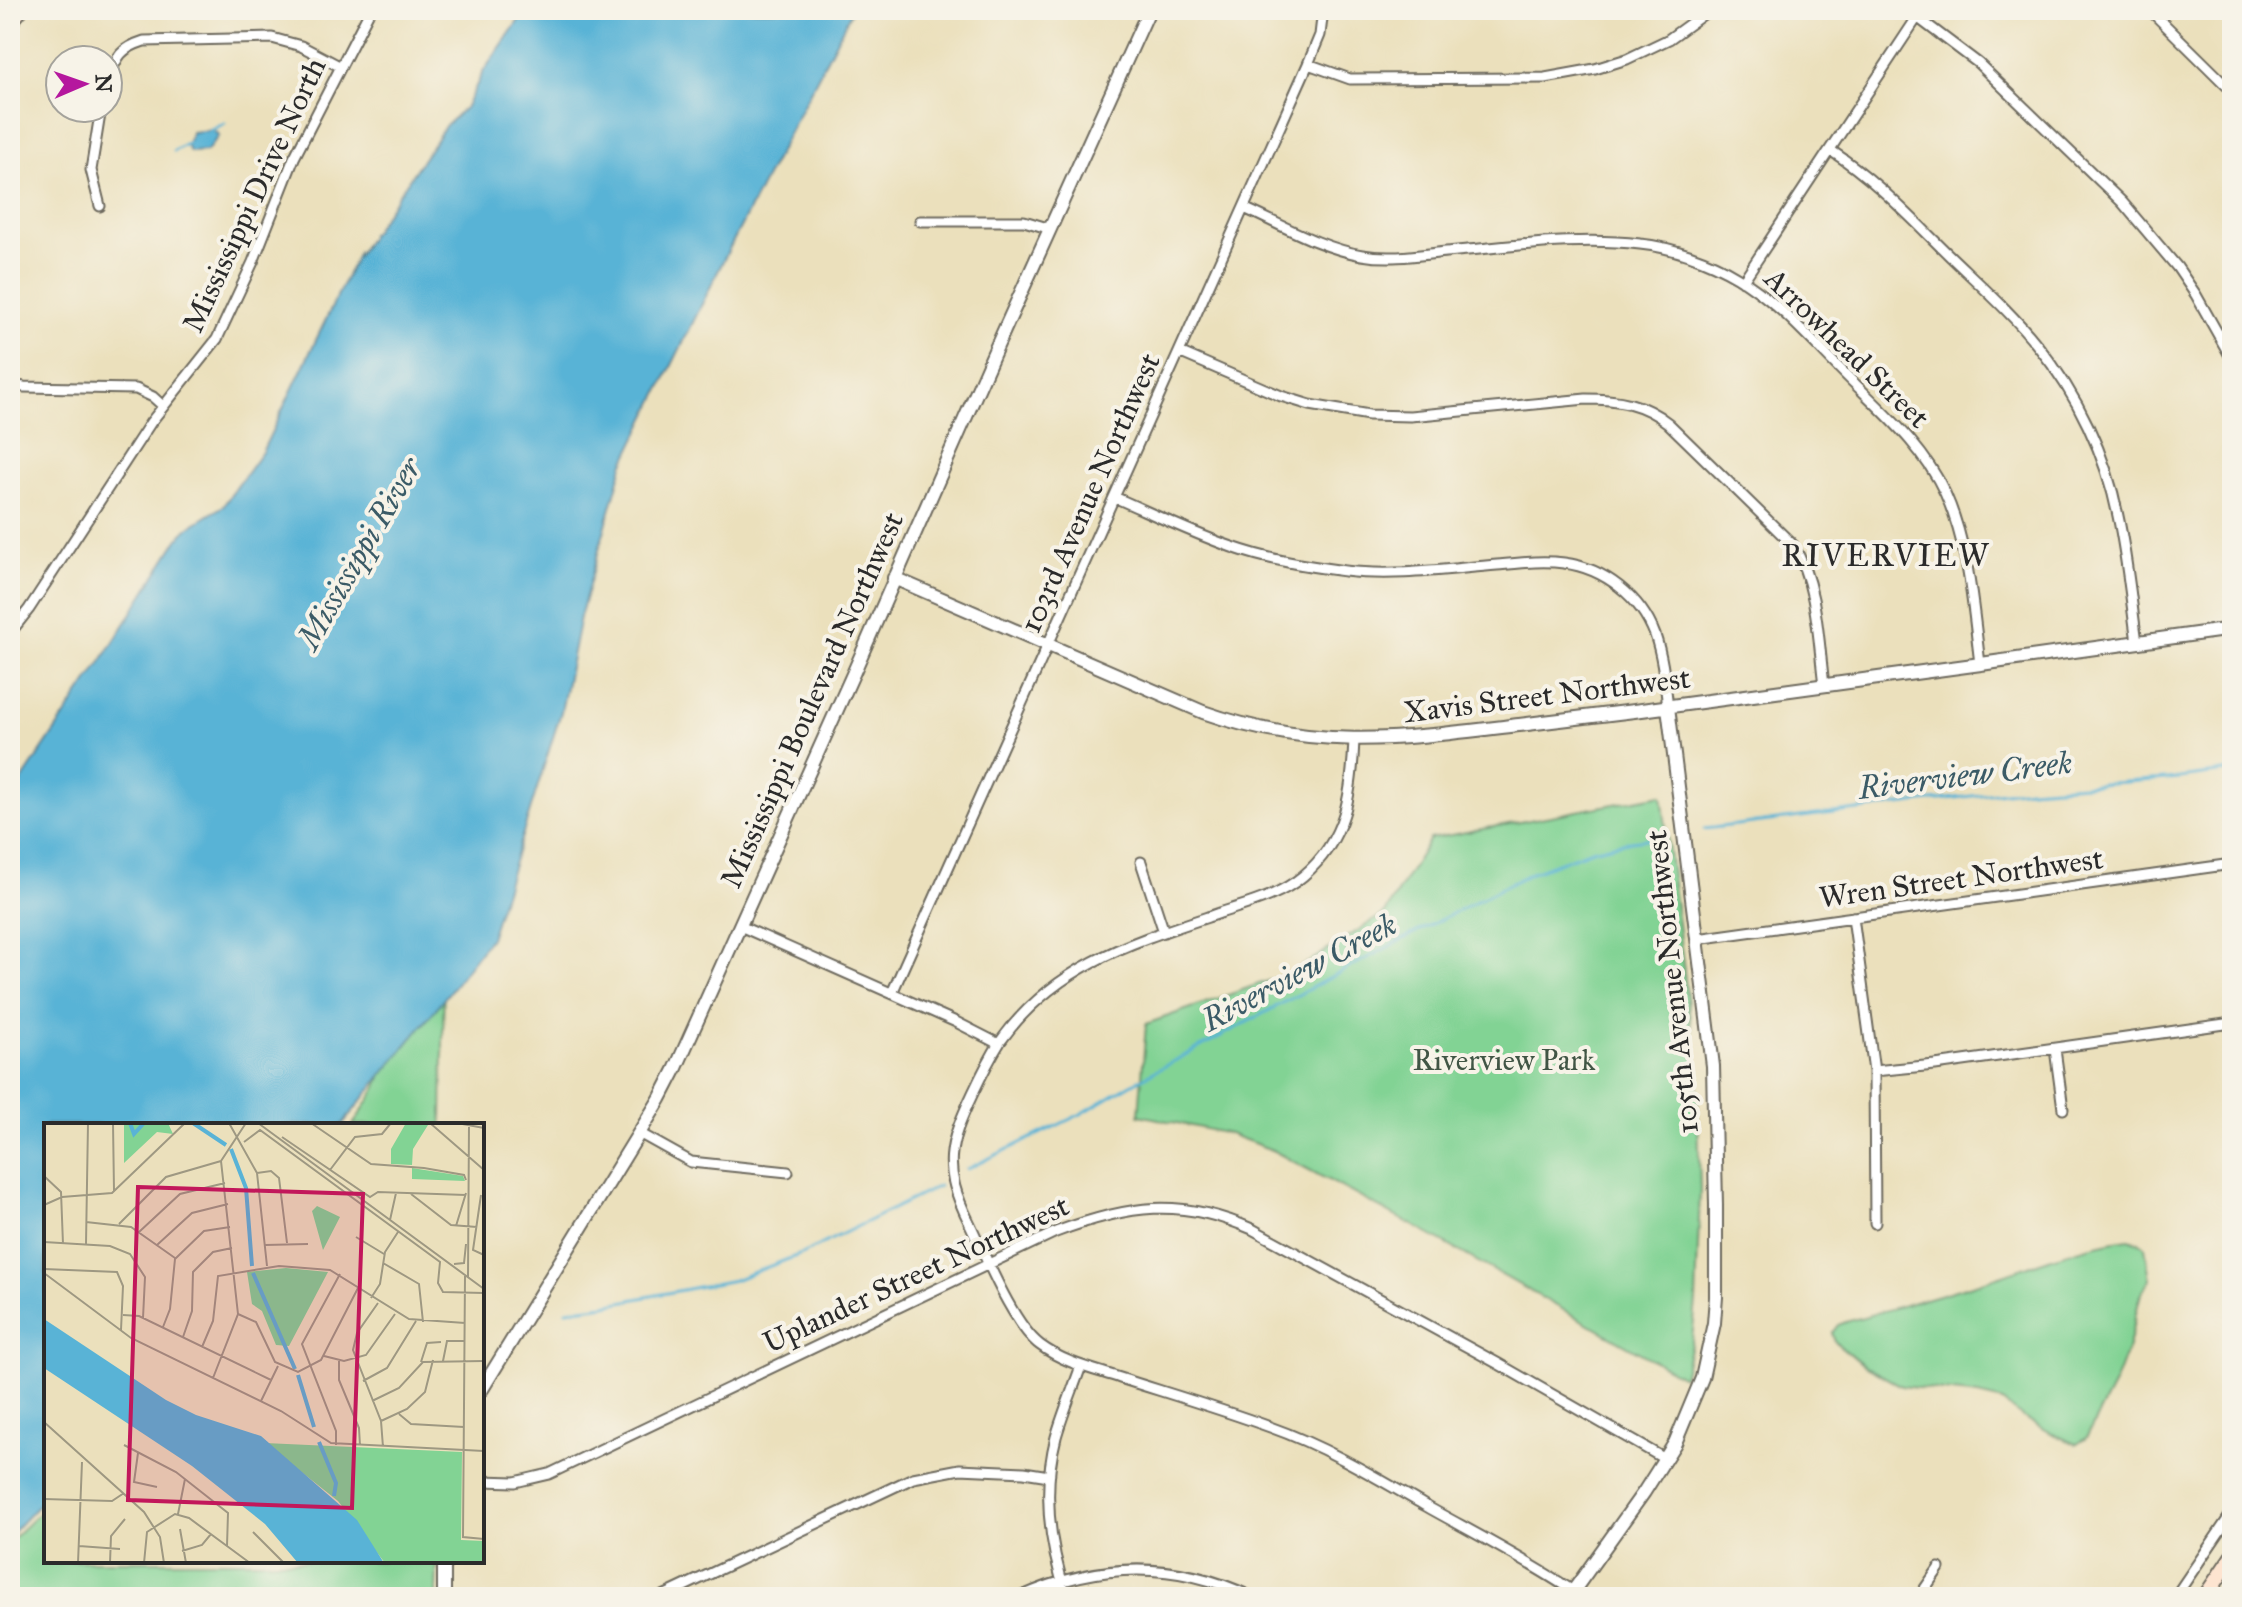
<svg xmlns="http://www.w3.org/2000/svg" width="2242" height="1607" viewBox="0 0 2242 1607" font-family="'IM FELL Great Primer',serif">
	<rect width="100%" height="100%" fill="#f7f3e8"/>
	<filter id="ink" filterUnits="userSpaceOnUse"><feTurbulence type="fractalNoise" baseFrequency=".0125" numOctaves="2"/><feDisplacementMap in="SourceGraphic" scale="16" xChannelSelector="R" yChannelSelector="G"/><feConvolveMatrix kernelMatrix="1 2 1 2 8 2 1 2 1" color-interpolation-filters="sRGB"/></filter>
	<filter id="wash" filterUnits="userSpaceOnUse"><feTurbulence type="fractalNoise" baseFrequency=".006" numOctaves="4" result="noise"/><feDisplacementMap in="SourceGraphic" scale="32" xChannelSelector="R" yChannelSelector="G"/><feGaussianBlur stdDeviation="1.8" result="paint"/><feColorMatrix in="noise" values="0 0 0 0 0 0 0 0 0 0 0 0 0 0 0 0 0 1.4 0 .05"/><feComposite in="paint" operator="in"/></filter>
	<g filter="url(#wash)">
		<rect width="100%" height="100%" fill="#ebe0bc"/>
		<path fill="#82d394" stroke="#567f60" stroke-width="2" d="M1662 795 1697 1076 1700 1190 1696 1301 1692 1340 1683 1377 1425 1232 1272 1150 1229 1134 1139 1115 1146 1024 1293 972 1385 913 1430 839Z
			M444 964 442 1125H353L376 1089 408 1014Z
			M2129 1239 2140 1242 2145 1247 2150 1279 2141 1293 2127 1350 2114 1384 2086 1438 2077 1444 2055 1435 2023 1417 1999 1400 1978 1395 1901 1386 1866 1367 1835 1342 1832 1333 1838 1325 1846 1322C1893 1308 1941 1295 1988 1280 2034 1265 2080 1245 2129 1239Z
			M46 1506V1561H437L436 1597H10V1541Z"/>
		<path fill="#59b3d6" stroke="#426f80" stroke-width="2" d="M526 10H852L728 251 623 465 580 617 561 712 490 938 447 995 342 1125H46V1497L10 1535V798L103 659 178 539 188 528 223 506 262 452 356 257 446 125 466 107 483 72Z
			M212 130 219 135 207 151 190 152 187 146 192 132Z"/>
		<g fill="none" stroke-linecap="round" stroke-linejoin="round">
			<path stroke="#59b3d6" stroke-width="3" d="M209 131 225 123
				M174 151 192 141
				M1704 829 2029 789 2180 778 2232 771
				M967 1169 1081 1114 1133 1083 1384 949 1531 873 1592 850 1631 841 1661 837
				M567 1310 605 1305 734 1280 804 1253 939 1186"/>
		</g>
	</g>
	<g filter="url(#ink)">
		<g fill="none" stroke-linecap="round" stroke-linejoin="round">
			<g stroke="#6e6a5e" stroke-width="13">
				<path id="minor" d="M2150 10 2232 91
					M1917 17 1978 63 2122 202 2177 267 2196 295 2232 359
					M1308 64 1350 79 1545 78 1595 69 1627 59 1669 39 1709 10
					M108 80C117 57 119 49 144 41L272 38 301 46 341 67
					M1830 150C1875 179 1911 218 1949 255 1979 284 2012 313 2038 346 2077 394 2106 455 2118 516 2127 557 2131 600 2137 642
					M100 206 91 170 101 108
					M1244 208C1282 225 1321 248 1362 255 1390 260 1419 255 1446 252 1510 247 1576 236 1640 244 1671 247 1709 260 1737 277 1776 300 1808 337 1840 369 1878 408 1922 443 1945 493 1969 546 1973 607 1980 664
					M920 221H1024L1051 229
					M1743 281 1922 10
					M1179 352 1281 396 1310 405 1369 415 1410 416 1586 399C1618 399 1643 403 1668 423L1793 545C1818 586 1818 639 1824 685
					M10 385 24 387 136 389 153 397 163 406
					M1114 497C1153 514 1192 533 1232 547 1269 560 1307 566 1345 571 1396 577 1447 569 1497 565 1519 563 1542 560 1564 563 1604 568 1641 597 1655 635 1663 658 1665 683 1668 707
					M10 633 29 609 151 422 217 339 253 262 294 158 370 10
					M1354 740C1352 793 1346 840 1303 876 1277 898 1242 905 1211 916 1129 943 1053 967 1000 1042 990 1058 981 1076 973 1093 948 1146 942 1167 969 1222 985 1255 1013 1325 1040 1345 1064 1363 1093 1369 1120 1378 1170 1394 1221 1409 1270 1427 1324 1446 1374 1476 1424 1505 1474 1533 1525 1559 1573 1591
					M1141 862 1164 932
					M1853 917 1874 1071 1875 1223
					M740 926 956 1022 999 1044
					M1697 939 2232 864
					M892 993 1308 64 1320 35 1323 10
					M2055 1049 2063 1109
					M1874 1071 1935 1065 2232 1023
					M639 1133 691 1162 788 1172
					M482 1481 515 1482 549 1474 1056 1232C1128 1205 1180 1197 1252 1229L1497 1363 1665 1459
					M661 1597 913 1478 960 1469 1024 1472 1049 1476
					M1020 1597C1097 1562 1175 1560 1252 1597
					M1067 1597C1049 1545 1042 1491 1056 1437 1063 1413 1073 1389 1081 1366
					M1919 1597 1939 1568
					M2175 1597 2232 1513"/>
			</g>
			<g stroke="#6e6a5e" stroke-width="16">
				<path id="tertiary" d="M894 578 1203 712C1317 752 1403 739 1519 725 1597 716 1675 706 1753 695 1913 673 2072 652 2232 629
					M482 1389 660 1099 675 1070 853 674 993 355 1149 10
					M444 1597V1561
					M1569 1597 1644 1492 1675 1443 1702 1378 1714 1323 1716 1297V1205L1713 1066 1668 707"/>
			</g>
			<g stroke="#6e6a5e" stroke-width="18">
				<path id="secondary" d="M10 22 20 10
					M2205 1597 2232 1557
					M2231 1597 2232 1595"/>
			</g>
			<use href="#minor" stroke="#fff" stroke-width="9"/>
			<use href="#tertiary" stroke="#fff" stroke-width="12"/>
			<use href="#secondary" stroke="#fde4d0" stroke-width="14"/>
		</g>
	</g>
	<g text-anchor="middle" stroke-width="8" stroke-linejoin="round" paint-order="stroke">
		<g font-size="30" fill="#2b2b2b" stroke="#f7f3e8">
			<text transform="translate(254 195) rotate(-65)" y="10">Mississippi Drive North</text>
			<text transform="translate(1847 348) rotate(44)" y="10">Arrowhead Street</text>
			<text transform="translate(1090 493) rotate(-66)" y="10">103rd Avenue Northwest</text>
			<text transform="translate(1547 695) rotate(-7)" y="10">Xavis Street Northwest</text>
			<text transform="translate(812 700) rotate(-66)" y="10">Mississippi Boulevard Northwest</text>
			<text transform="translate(1961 878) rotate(-8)" y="10">Wren Street Northwest</text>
			<text transform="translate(1672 982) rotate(-96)" y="10">105th Avenue Northwest</text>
			<text transform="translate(916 1274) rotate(-25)" y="10">Uplander Street Northwest</text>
		</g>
		<g font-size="30" fill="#415545" stroke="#f7f3e8">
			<text x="1504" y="1070">Riverview Park</text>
		</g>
		<g font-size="32" font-style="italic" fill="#3b5b67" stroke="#f7f3e8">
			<text transform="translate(359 553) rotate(-60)" y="11">Mississippi River</text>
			<text transform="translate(1965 775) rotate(-7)" y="11">Riverview Creek</text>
			<text transform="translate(1299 972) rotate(-28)" y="11">Riverview Creek</text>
		</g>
		<g font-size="32" letter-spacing="2" fill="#2b2b2b" stroke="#f7f3e8">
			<text x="1886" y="566">RIVERVIEW</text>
		</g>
	</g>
	<g transform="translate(44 1123)">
		<rect width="440" height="440" fill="#ebe0bc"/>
		<path d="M80 0H124L129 11 113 9 80 40ZM362 0 384 2 369 26 368 42 347 41V26ZM368 45 419 53 421 58 368 56ZM273 83 296 94 279 127 268 88ZM242 145 284 149 245 223 232 222 218 188 208 181 203 149ZM221 320 418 329 417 417 440 418V440H341L294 378Z" fill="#82d394"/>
		<path d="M0 196 122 277 152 292 217 313 313 397 340 440H254L221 401 148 343 0 245Z" fill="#59b3d6"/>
		<path fill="none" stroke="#59b3d6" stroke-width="4" d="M86 0 90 11 100 0M149 0 182 22M187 26 202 65 208 143M209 150 251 246M254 252 270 304M275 319 292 360 290 373"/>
		<path fill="none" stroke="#9e9882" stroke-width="2" d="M69 0 70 68M185 0 213 50 223 143M214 0 440 166M267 0 327 41 380 45 420 52 422 57M386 0 440 47M413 0 440 5M238 14 326 74 334 69 422 72M200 19 216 7 396 139 394 160 399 169 440 170M286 47 311 14 338 11 347 0M213 50 227 48 235 55 243 120M0 53 17 69 19 121M367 71 407 102 433 104M437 72 429 127 440 132M0 82 18 74 68 70 141 0M346 97 352 70M42 99 87 104 131 135M75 101 122 54 177 38M412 103 422 70M95 109 136 71 181 60M312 114 340 131M0 119 66 123 86 131 101 154 99 195M42 121 44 0M113 122 148 90 184 81M221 122 264 121M339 140 375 161 379 199M410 141 420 140 422 121M0 146 73 149 79 163 77 207M0 150 87 215 237 288 287 320 440 328M421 152 419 414 440 416M424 154 425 0M327 175 336 161 341 129 354 109M334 180 313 210 309 227 337 298 339 324M194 191 212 199 231 239 254 249 277 237 314 165M79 192 95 193 227 257M119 204 126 186 131 136 160 108 186 104M139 214 148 188 149 149 169 129 188 125M158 224 169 198 174 153 235 143 286 147 365 196 421 200M280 233 300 238 322 232 351 191M295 238V257L315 305 316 323M399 238 403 218H420M377 239 383 220 397 219M169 255 194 191 177 38 202 0M319 258 343 245 372 198M217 278 234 243M328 278 355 265 379 239 440 238M355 291 367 301 420 304M337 298 363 286 381 269 389 237M0 299 100 389 116 414 120 440M80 322 132 349 184 390 183 423M292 322V308L258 221 296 151M94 330 90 359 113 364M0 376 68 378 80 370M134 391 141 356M136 406 142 440M209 409 240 440M35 423 76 426M138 428 158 422 167 411M34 440 38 339M66 440 67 413 81 396M100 440 103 409 131 391 145 395 206 440"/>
		<path fill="#c2185b" fill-opacity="0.15" stroke="#c2185b" stroke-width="4" d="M94 64 319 71 308 385 84 377Z"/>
		<rect width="440" height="440" fill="none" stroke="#2b2b2b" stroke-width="4"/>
	</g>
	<rect width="2242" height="1607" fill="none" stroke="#f7f3e8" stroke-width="40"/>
	<g transform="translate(84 84) rotate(88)"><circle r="38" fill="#f7f3e8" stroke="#a5a39c" stroke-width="2"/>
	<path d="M0-6L14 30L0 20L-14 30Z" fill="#b5179e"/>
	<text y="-12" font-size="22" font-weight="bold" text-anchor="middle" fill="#2b2b2b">N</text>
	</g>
</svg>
